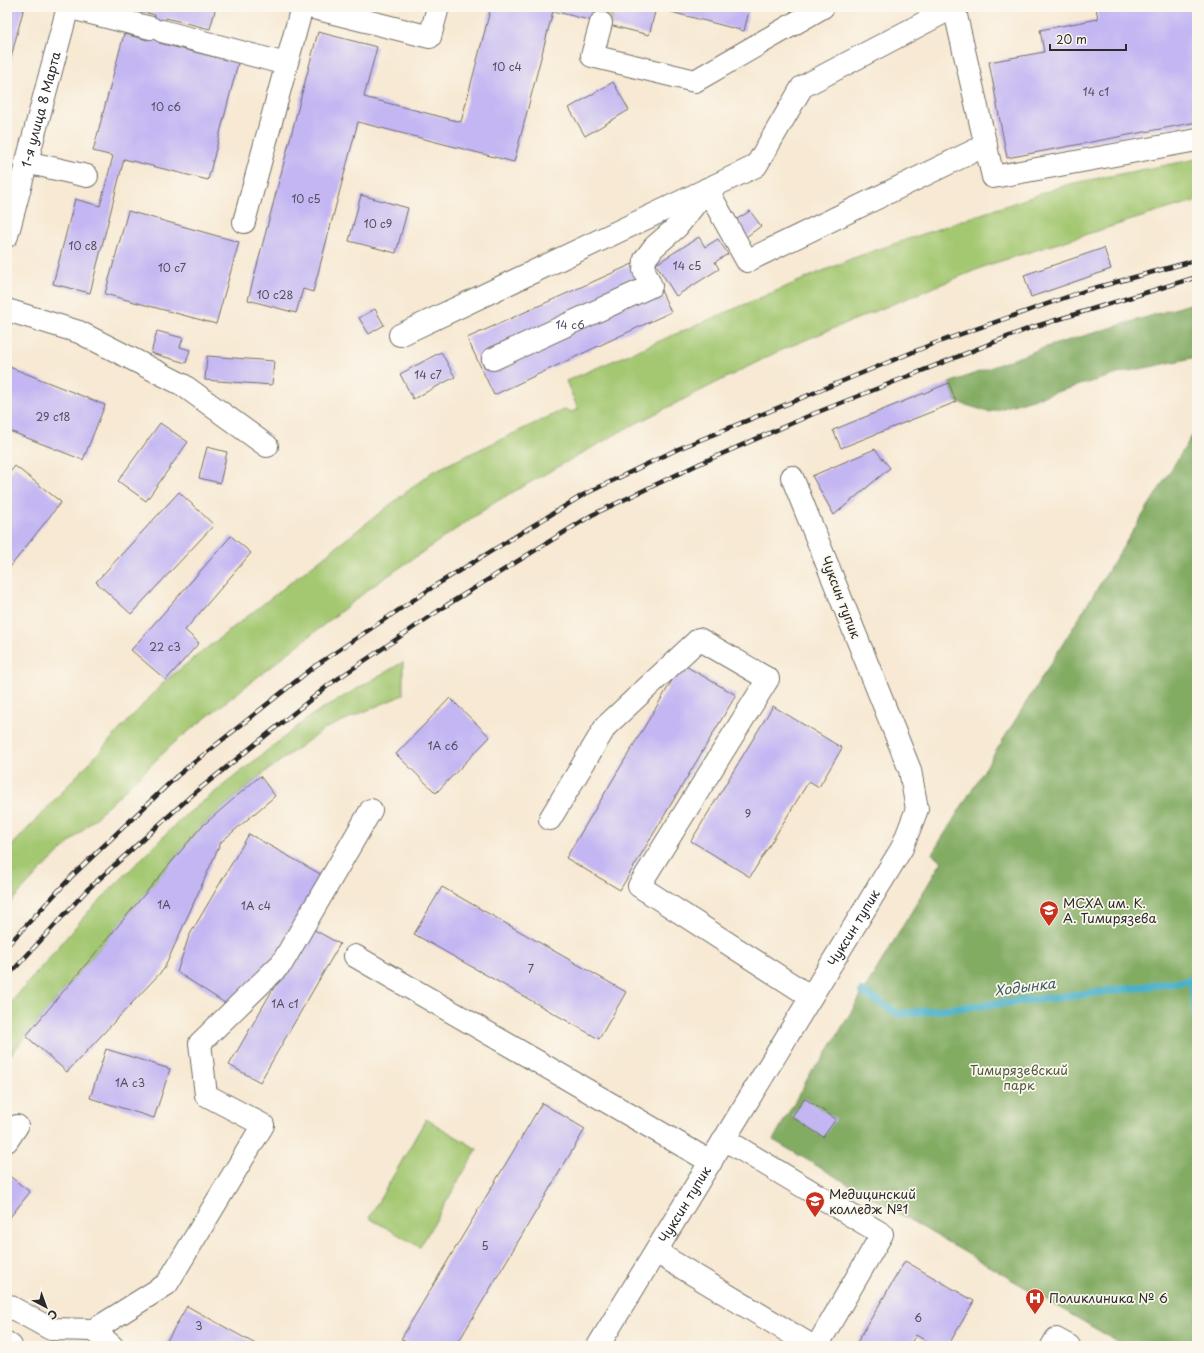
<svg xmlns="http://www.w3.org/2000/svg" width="1204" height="1353" viewBox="0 0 1204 1353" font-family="'Playpen Sans',sans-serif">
	<rect width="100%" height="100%" fill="#fbf7ec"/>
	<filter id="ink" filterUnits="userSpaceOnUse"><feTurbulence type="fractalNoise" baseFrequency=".025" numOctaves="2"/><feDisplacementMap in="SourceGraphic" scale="8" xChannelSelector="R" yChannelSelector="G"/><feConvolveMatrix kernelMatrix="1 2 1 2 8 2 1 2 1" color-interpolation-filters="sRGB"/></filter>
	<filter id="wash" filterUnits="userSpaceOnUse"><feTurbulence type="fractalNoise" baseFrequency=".012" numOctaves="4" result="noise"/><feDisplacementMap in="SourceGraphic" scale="16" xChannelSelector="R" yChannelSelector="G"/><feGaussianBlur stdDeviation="0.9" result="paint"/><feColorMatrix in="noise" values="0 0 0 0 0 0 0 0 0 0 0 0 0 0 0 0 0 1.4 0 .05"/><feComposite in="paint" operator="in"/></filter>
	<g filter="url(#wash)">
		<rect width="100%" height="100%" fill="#f7e9d3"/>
		<path fill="#a4c872" stroke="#687a4e" d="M1197 159V201L1177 206 988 265 781 350 625 429 497 501 373 586 175 742 41 870 7 906V851L166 680 432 472 565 409 571 412 578 409 566 381 853 258 1069 184Z
			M403 662V695L324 729 260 776 200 828 7 1059V1007L89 911 181 819 312 715Z
			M426 1119 477 1149 420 1247 369 1218Z"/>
		<path fill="#83ac64" stroke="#576c48" d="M1197 302V357L1121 373 989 412 956 402 949 383 1043 348Z
			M1197 428V1346H1125L773 1140 813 1069 821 1062 942 861 932 854Z"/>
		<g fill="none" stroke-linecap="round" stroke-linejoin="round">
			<path stroke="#49b0c8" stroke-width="8" d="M1191 980 1197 1022
				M862 992 899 1014 1061 997 1197 980"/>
		</g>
		<g id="blocks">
			<path fill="#c3b6f3" d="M7 7H24L8 69H7Z
				M126 7H216L210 29 166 18 159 43 238 63 208 180 124 159 90 293 53 284 75 199 100 206 113 156 93 151 124 34 148 40 155 15Z
				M491 7H750L744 31 656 8 649 35 553 11 514 162 358 122 313 292 303 289 296 313 248 300 318 32 377 47 364 97 461 122Z
				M1096 7H1197V122L1007 158 989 62 1044 52 1040 30 1098 19Z
				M613 82 629 110 585 136 569 108Z
				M361 195 408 208 396 253 349 241Z
				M128 211 239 242 216 324 105 294Z
				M750 211 761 226 746 237 734 221Z
				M699 237 705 247 718 239 728 254 715 262 719 269 676 296 656 264Z
				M1104 248 1111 269 1031 297 1024 275Z
				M646 258 671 312 494 395 467 338Z
				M375 309 384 325 369 334 359 318Z
				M157 331 183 338 180 347 190 350 186 363 151 353Z
				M441 352 455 377 413 399 400 374Z
				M207 356 274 361 272 385 205 380Z
				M7 366 105 405 83 460 7 430Z
				M949 383 956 402 841 448 833 430Z
				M160 423 188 442 146 501 118 481Z
				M207 447 227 452 220 483 199 478Z
				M875 449 890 468 834 515 812 476Z
				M15 466 61 502 7 571V476Z
				M179 492 214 525 131 614 96 582Z
				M231 536 251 553 185 630 199 643 166 680 131 650Z
				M682 664 736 695 620 890 566 858Z
				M450 698 490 737 436 793 396 754Z
				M773 706 842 748 819 787 809 781 750 877 691 841Z
				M260 776 275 796 221 842 164 969 67 1072 26 1036 200 828Z
				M249 834 324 876 275 959 228 1005 177 972 189 936Z
				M442 887 626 992 599 1039 414 934Z
				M309 927 340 944 260 1082 229 1065Z
				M106 1049 170 1069 154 1118 90 1098Z
				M804 1098 836 1119 823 1137 792 1117Z
				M542 1103 585 1129 456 1346H414L401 1339Z
				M7 1174 30 1192 7 1221Z
				M905 1261 974 1301 948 1346H934L916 1335 909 1346H855Z
				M187 1306 259 1346H164Z"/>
		</g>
	</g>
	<g filter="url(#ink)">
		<use href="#blocks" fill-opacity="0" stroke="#726e66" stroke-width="1"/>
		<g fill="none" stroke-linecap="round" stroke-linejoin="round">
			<path stroke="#cec3b1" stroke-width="22" stroke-dasharray="22 11" stroke-linecap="butt" d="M601 23 605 7"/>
			<g stroke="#726e66" stroke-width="24">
				<g id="minor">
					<path d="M67 7 151 28"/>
					<path d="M310 7 430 37 438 7"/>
					<path d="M954 7 993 177 1197 140"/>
					<path d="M601 23 592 56 695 81 823 7"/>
					<path d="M162 31 286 64"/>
					<path d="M26 162 87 176"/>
					<path d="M244 222 302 7"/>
					<path id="s1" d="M7 236 68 7"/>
					<path d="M7 310 79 332 183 385 267 446"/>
					<path d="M400 335 756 166 802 87 954 7"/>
					<path d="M493 359 651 286 644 270 645 259 654 247 677 227 707 189 747 261 986 145"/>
					<path d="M550 819 606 726 699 639 768 679 639 886 811 997"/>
					<path d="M355 956 711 1162"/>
					<path d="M724 1139 882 1234 817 1346"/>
					<path d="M7 1141 17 1126"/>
					<path d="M656 1252 812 1346"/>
					<path d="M7 1305 51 1329 94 1330 167 1284 263 1125 206 1095 200 1043 282 963 371 810"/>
					<path d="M94 1330 112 1346"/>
					<path d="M7 1343 11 1346"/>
					<path id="s2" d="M598 1346 902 848 917 809 910 770 792 477"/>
					<path d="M1052 1346 1056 1339 1069 1346"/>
				</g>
			</g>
			<use href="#minor" stroke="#fff" stroke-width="22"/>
			<g stroke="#2b2b2b" stroke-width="4.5">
				<path id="rail" d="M7 946 72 876 177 776 315 666 436 585 583 495 678 449 930 345 1087 290 1197 260
					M7 977 87 890 192 795 330 684 447 605 592 515 701 463 813 414 1030 328 1197 277"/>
			</g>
			<use href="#rail" stroke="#fbf7ec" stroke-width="3" stroke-dasharray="9" stroke-linecap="butt"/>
		</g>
	</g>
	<defs>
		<g id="university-pin" transform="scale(1)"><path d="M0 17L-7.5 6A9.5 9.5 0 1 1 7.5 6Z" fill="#c8321e" stroke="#fbf7ec"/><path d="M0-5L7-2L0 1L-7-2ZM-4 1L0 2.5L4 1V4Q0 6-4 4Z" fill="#fff"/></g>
		<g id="hospital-pin" transform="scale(1)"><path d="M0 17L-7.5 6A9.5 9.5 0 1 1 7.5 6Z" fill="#c8321e" stroke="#fbf7ec"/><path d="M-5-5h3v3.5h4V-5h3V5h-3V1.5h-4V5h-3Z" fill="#fff"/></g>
	</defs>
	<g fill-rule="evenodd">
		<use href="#university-pin" x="1049" y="910"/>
		<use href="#university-pin" x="815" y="1201"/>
		<use href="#hospital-pin" x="1035" y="1298"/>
	</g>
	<g text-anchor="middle" stroke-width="3.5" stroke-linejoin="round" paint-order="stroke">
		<g font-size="11" fill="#514e5d">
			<text x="507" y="71">10 с4</text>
			<text x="1096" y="96">14 с1</text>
			<text x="166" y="111">10 с6</text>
			<text x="306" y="203">10 с5</text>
			<text x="378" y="228">10 с9</text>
			<text x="83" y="250">10 с8</text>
			<text x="687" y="270">14 с5</text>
			<text x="172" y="272">10 с7</text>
			<text x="275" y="299">10 с28</text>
			<text x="570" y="329">14 с6</text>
			<text x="428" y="379">14 с7</text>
			<text x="53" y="421">29 с18</text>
			<text x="165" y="651">22 с3</text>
			<text x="443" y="750">1А с6</text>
			<text x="748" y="818">9</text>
			<text x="164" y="909">1А</text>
			<text x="256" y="910">1А с4</text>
			<text x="531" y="973">7</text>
			<text x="285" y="1008">1А с1</text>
			<text x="130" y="1087">1А с3</text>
			<text x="485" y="1250">5</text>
			<text x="918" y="1322">6</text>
			<text x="199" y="1330">3</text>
		</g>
		<g font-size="13" fill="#2b2b2b" stroke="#fbf7ec">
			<text dy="5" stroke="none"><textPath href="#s1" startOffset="131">1-я улица 8 Марта</textPath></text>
			<text transform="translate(841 597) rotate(69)" y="5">Чуксин тупик</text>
			<text dy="5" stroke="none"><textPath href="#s2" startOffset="490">Чуксин тупик</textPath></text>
			<text dy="5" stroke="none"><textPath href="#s2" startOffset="166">Чуксин тупик</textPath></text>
		</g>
		<g font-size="13" fill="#2b2b2b" stroke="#fbf7ec" text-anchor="start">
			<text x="1063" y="908">МСХА им. К.<tspan x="1063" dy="15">А. Тимирязева</tspan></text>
			<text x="829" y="1199">Медицинский<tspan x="829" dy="15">колледж №1</tspan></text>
			<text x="1049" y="1303">Поликлиника № 6</text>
		</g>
		<g font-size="13" fill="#4f5a40" stroke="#fbf7ec">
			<text x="1019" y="1075">Тимирязевский<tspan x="1019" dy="15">парк</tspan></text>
		</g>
		<g font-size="14" font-style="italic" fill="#365a62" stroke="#fbf7ec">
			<text transform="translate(1025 987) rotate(-7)" y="5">Ходынка</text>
		</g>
	</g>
	<rect width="1204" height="1353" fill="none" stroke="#fbf7ec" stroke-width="24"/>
	<g transform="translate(46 1307) rotate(139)" stroke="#fbf7ec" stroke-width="3" paint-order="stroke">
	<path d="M0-3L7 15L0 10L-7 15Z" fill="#2b2b2b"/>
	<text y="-6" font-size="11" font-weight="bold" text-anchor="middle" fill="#2b2b2b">С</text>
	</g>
	<path d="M1050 44v6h76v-6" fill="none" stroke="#2b2b2b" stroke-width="2"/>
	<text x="1056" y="44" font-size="12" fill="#2b2b2b" stroke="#fbf7ec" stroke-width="3" paint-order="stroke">20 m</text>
</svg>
